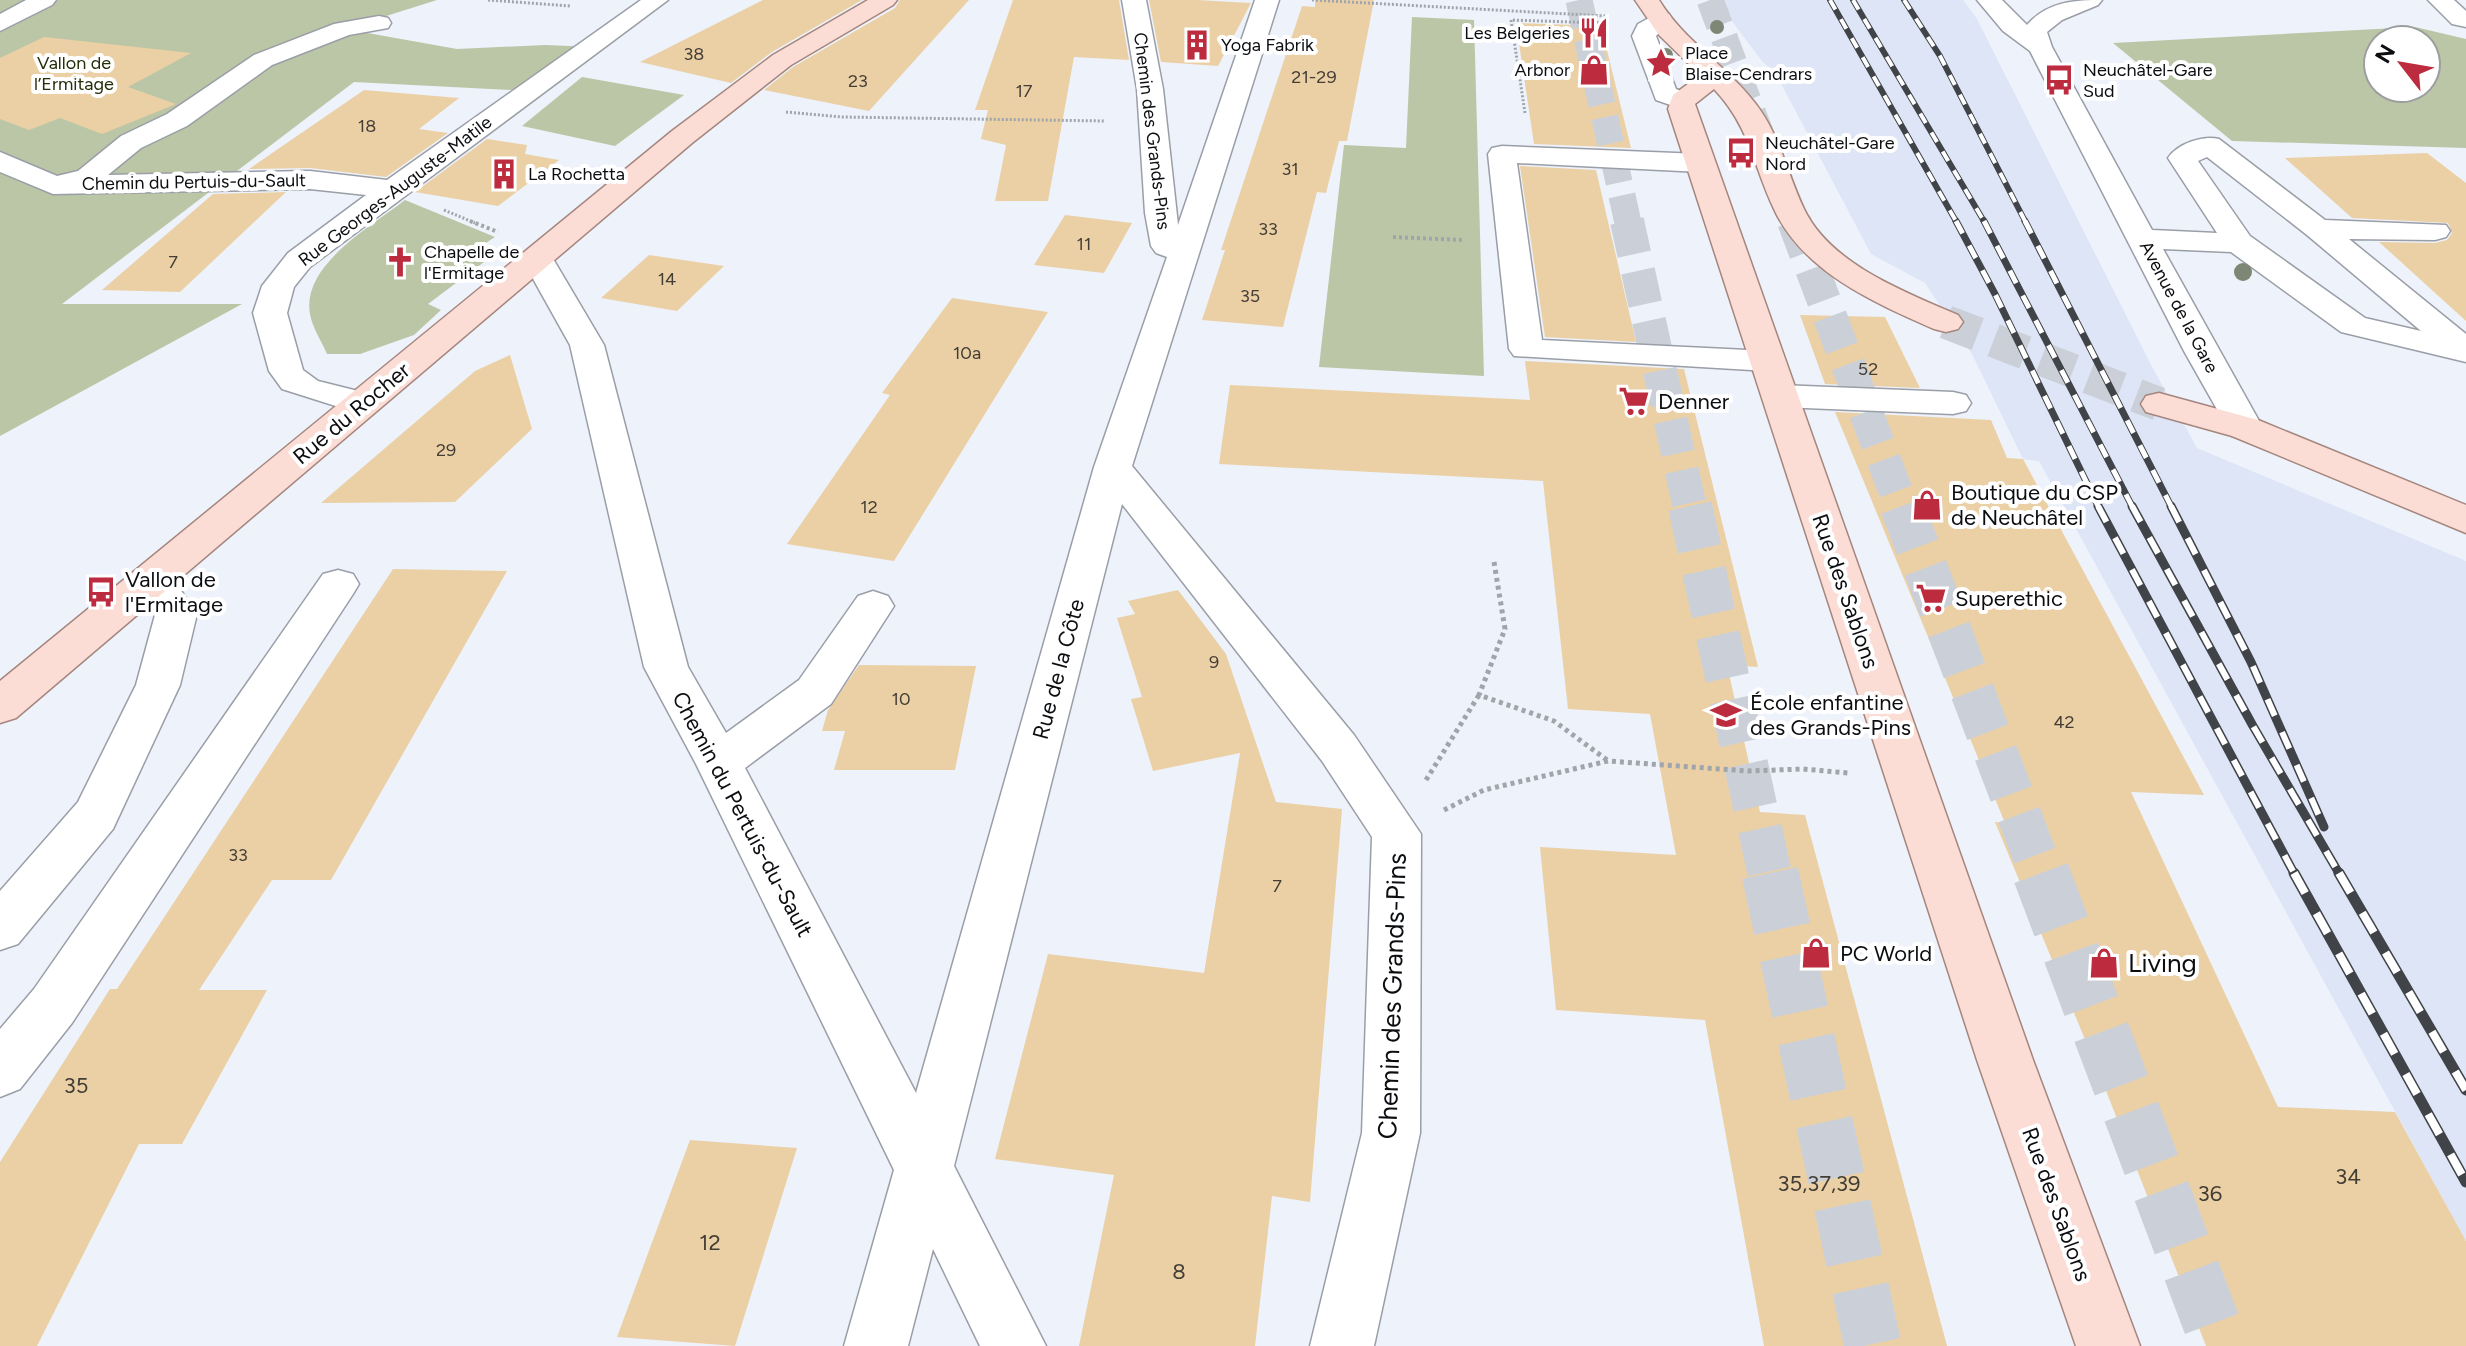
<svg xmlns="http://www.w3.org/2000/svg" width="2466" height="1346" viewBox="0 0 2466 1346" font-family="Figtree,sans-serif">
	<rect width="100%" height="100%" fill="#edf2fb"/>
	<path fill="#dde5f6" d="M1716 0H1963L1977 19 2150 363 2197 448 2466 561V1241L2039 461 2023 459 1972 354 1925 283 1871 254 1776 74 1762 61Z"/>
	<path fill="#bbc6a6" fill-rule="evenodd" d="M0 0H437L345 29 457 49 545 45 594 47 532 91 354 82 62 304H242L0 436Z
		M1412 17 1474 20 1484 376 1319 367 1344 145 1406 148Z
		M2415 27 2466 39V148L2232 141 2113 43ZM2378 40H2426V88H2378Z
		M582 77 684 95 615 146 522 126Z
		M405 200 495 237 472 252 488 259 428 304 441 310 414 335 360 354H327C322 342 312 327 310 314 301 265 372 226 405 200Z"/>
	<path fill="#ebd0a5" d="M763 0H862L772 52 731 83 640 62Z
		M900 0H969L869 111 764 90 793 67 895 8Z
		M1013 0H1119L1129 60 1074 57 1048 201H995L1006 145 981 139 988 110H975Z
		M1149 0H1197L1251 3 1218 66 1161 62Z
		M1315 0H1374L1347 141H1339L1326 193 1317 192 1283 327 1202 320 1225 250H1221L1302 6 1315 7Z
		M1516 23 1601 26 1631 148 1534 144Z
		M44 37 191 53 128 87 176 104 102 134 60 118 29 130 0 119V58Z
		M364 90 459 98 419 129 448 133 386 177 310 168 249 169Z
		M487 139 527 145 525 154 559 160 498 206 415 192Z
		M2427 153 2466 183V321L2379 242 2435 243 2447 240 2452 233 2448 223 2352 218 2285 158Z
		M1520 166 1596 170 1636 342 1545 337Z
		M286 192 180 292 102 290 213 194Z
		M1065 215 1132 223 1104 273 1034 265Z
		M649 255 724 266 677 311 601 298Z
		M952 298 1048 312 894 561 787 544 890 395 882 393Z
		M1800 315 1885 317 1920 388 1825 384Z
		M510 355 532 429 455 502 321 503 475 371Z
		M1525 361 1684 369 1758 667 1727 665 1760 812 1805 815 1947 1346H1764L1705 1020 1556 1010 1540 847 1676 855 1650 714 1568 709 1543 481 1219 464 1230 385 1530 400Z
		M1835 412 1991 420 2007 458 2023 459 2204 795 2131 792 2278 1107 2395 1112 2466 1241V1346H2206L2103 1083 1995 822 2005 823Z
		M393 569 507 571 331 880H272L199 990H267L182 1144H139L37 1346H0V1162L110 989H117Z
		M1178 590 1226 654 1276 802 1342 809 1310 1202 1272 1196 1255 1346H1079L1114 1175 995 1159 1048 954 1204 973 1240 753 1153 771 1131 699 1142 697 1117 618 1135 614 1128 601Z
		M859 665 976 666 955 770H834L845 731H822L828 710Z
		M690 1140 797 1148 735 1346 617 1337Z"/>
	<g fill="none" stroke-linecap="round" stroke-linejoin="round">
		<path stroke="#cbd0d8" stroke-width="34" stroke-dasharray="34 17" stroke-linecap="butt" d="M1946 322 2159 404"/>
		<path stroke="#cbd0d8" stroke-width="27" stroke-dasharray="27 13" stroke-linecap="butt" d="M1579 0 1628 223
			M1710 0 1794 223"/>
		<path stroke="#cbd0d8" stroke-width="34" stroke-dasharray="34 17" stroke-linecap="butt" d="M1627 221 1690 508
			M1794 221 1902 508"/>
		<path stroke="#cbd0d8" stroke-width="44" stroke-dasharray="44 22" stroke-linecap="butt" d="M1690 506 1770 875
			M1902 506 2042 875"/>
		<path stroke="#cbd0d8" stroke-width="57" stroke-dasharray="57 28" stroke-linecap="butt" d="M1770 873 1873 1346
			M2041 873 2220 1346"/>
		<g stroke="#9a9ea7" stroke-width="3">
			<path id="minor" d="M26 0H56L52 5 0 31V14Z
				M641 0H668L310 267 294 287 287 313 303 370 318 381 374 395 379 403 374 411 361 414 282 389 269 371 253 313 262 286 288 253 366 195 310 189 53 194 0 172V152L57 176 78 171 121 136 167 114 254 55 334 24 379 16 388 18 391 23 388 28 349 35 272 65 187 126 141 148 108 175 310 171 387 180Z
				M1122 0H1146L1163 89 1178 225 1255 0H1279L1132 466 1354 735 1421 834 1420 1133 1374 1346H1310L1362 1133 1372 837 1322 761 1122 504 954 1166 1046 1346H980L933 1249 908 1346H844L894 1170 696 764 644 667 570 345 522 259 527 252 538 250 549 252 604 345 688 667 726 733 799 680 858 596 873 591 888 596 894 606 831 704 745 768 916 1093 1094 467 1167 257 1156 253 1151 246 1145 213 1137 89Z
				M1977 0H2002L2027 25C2047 2 2073 0 2102 0L2098 5 2062 20 2047 32 2052 47 2152 230 2217 233 2168 158C2177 144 2203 135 2219 139L2325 220 2446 225 2450 231 2446 237 2435 240 2349 239 2466 334V362L2341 332 2231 252 2163 249 2263 428 2258 436 2245 439 2232 436 2184 351 2030 51 2003 31ZM2207 157 2307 235 2421 331 2365 318 2250 236 2198 161Z
				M2428 0H2454L2466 11V27L2452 24Z
				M1660 12 1669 14 1672 19 1656 36 1676 89 1691 95 1695 101 1691 107 1682 109 1656 100 1632 36 1638 24Z
				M1502 146 1701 154 1711 157 1715 163 1711 169 1701 172 1517 163 1542 340 1768 351 1780 354 1785 361 1780 368 1768 371 1514 356 1509 349 1488 154 1492 148Z
				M1780 385 1953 392 1966 395 1971 403 1966 411 1953 414 1780 407 1767 404 1762 396 1767 388Z
				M338 570 353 574 359 584 353 594 72 1023 20 1089 0 1097V1029L34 989 323 574Z
				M145 573 178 586 197 614 180 685 113 829 18 944 0 950V891L78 802 136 685 155 615C146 603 132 600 124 587L130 577Z"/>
		</g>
		<g stroke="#a5867e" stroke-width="3">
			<path id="major" d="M868 0H897L893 5 791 65 692 143 16 718 0 723V681L672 131 773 55Z
				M1635 0H1659C1684 41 1726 65 1755 103 1780 135 1787 173 1804 209 1830 264 1905 292 1958 315L1963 322 1958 329 1946 332 1934 329C1875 303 1803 272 1774 209 1753 165 1750 127 1714 89L1695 104 2033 1060 2140 1346H2076L1977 1060 1668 109 1673 95 1700 75 1659 35Z
				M2159 393 2258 420 2466 505V533L2232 436 2146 412 2141 404 2146 396Z"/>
		</g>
		<path stroke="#a0a4ab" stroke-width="3" stroke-dasharray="2 2" stroke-linecap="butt" d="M488 0 570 6
			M1312 0 1605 16
			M786 112 842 117 1104 121
			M1525 113 1511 20 1603 23
			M444 210 475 223"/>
		<path stroke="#a0a4ab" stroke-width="4" stroke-dasharray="3 3" stroke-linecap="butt" d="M470 221 498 232
			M1393 237 1464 240"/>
		<path stroke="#a0a4ab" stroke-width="5" stroke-dasharray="4 4" stroke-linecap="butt" d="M1494 562 1505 629 1479 695 1554 721 1607 760
			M1426 780 1479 695
			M1444 810 1484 790 1608 761 1748 771 1803 769 1848 773"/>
		<use href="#minor" fill="#fff" fill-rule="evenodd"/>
		<use href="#major" fill="#fbddd5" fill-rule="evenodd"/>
		<g stroke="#404347" stroke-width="6">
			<path id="rail-far3" d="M1830 0 1957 223
				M1853 0 1985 223
				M1904 0 1940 56 2026 223"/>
		</g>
		<g stroke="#404347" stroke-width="7">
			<path id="rail-far2" d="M1956 221 1995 294 2099 508
				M1984 221 2133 508
				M2025 221 2172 508"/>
		</g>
		<g stroke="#404347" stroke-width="9">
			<path id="rail-far1" d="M2098 506 2295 875
				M2132 506 2253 726 2340 875
				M2171 506 2251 662 2324 827"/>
		</g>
		<g stroke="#404347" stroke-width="11">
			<path id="rail" d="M2294 873 2466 1182
				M2339 873 2466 1090"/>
		</g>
		<use href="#rail-far3" stroke="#fff" stroke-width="4" stroke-dasharray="11" stroke-linecap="butt"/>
		<use href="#rail-far2" stroke="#fff" stroke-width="5" stroke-dasharray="14" stroke-linecap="butt"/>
		<use href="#rail-far1" stroke="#fff" stroke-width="6" stroke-dasharray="18" stroke-linecap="butt"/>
		<use href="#rail" stroke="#fff" stroke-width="8" stroke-dasharray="23" stroke-linecap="butt"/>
	</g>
	<g fill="#7e8676">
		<circle cx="1717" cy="27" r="7"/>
		<circle cx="1666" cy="55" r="7"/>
		<circle cx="2243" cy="272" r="9"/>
	</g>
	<defs>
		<g id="restaurant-bare" transform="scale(2.4)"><path d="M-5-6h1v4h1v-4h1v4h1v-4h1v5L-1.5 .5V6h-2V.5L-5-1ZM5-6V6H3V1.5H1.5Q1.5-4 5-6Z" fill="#bc2b3e" stroke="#fff" stroke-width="2.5" paint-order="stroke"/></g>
		<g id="building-bare" transform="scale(2.4)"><path d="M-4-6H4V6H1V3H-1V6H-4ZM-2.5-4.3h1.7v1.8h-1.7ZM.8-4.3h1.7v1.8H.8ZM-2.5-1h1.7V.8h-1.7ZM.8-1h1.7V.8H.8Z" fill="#bc2b3e" stroke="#fff" stroke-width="2.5" paint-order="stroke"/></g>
		<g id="sight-bare" transform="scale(2.4)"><path d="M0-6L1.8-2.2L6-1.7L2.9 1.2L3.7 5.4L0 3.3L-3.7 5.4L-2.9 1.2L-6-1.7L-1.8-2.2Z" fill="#bc2b3e" stroke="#fff" stroke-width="2.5" paint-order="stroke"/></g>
		<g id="shop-bare" transform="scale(2.4)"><path d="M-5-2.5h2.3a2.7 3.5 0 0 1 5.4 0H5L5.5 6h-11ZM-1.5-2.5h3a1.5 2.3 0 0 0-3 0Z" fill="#bc2b3e" stroke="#fff" stroke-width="2.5" paint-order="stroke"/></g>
		<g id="bus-bare" transform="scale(2.4)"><path d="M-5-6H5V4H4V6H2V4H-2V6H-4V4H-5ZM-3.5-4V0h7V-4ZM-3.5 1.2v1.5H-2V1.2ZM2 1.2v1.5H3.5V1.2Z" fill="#bc2b3e" stroke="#fff" stroke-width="2.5" paint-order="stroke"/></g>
		<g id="church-bare" transform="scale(2.4)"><path d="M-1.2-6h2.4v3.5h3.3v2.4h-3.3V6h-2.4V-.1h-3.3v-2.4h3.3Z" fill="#bc2b3e" stroke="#fff" stroke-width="2.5" paint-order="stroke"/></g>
		<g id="supermarket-bare" transform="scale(2.4)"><path d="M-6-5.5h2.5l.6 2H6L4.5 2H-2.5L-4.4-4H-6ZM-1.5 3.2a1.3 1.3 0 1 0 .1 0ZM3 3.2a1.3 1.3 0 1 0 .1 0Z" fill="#bc2b3e" stroke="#fff" stroke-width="2.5" paint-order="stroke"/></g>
		<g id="school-bare" transform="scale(2.4)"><path d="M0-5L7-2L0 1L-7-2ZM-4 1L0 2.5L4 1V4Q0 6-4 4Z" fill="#bc2b3e" stroke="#fff" stroke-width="2.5" paint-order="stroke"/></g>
	</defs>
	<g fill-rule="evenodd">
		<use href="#restaurant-bare" x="1594" y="33"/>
		<use href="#building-bare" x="1197" y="45"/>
		<use href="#sight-bare" x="1661" y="63"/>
		<use href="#shop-bare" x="1594" y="70"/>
		<use href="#bus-bare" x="2059" y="80"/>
		<use href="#bus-bare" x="1741" y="153"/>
		<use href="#building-bare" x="504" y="174"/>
		<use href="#church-bare" x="400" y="262"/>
		<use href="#supermarket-bare" x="1634" y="401"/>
		<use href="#shop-bare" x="1927" y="505"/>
		<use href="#bus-bare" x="101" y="592"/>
		<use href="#supermarket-bare" x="1931" y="598"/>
		<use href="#school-bare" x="1726" y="715"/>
		<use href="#shop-bare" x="1816" y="953"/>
		<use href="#shop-bare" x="2104" y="963"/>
	</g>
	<g text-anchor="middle" stroke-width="8" stroke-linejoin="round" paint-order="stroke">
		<g font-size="18" fill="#0b0d10" stroke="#fff" text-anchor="start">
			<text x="1570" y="39" text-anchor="end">Les Belgeries</text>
			<text x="1221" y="51">Yoga Fabrik</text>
			<text x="1685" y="59">Place<tspan x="1685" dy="21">Blaise-Cendrars</tspan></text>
			<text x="1570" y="76" text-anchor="end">Arbnor</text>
			<text x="2083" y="76">Neuchâtel-Gare<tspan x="2083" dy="21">Sud</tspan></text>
			<text x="1765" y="149">Neuchâtel-Gare<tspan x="1765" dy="21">Nord</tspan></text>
			<text x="528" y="180">La Rochetta</text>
			<text x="424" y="258">Chapelle de<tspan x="424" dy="21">l'Ermitage</tspan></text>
		</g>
		<g font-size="18" fill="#433e35">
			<text x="694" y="60">38</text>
			<text x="1314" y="83">21-29</text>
			<text x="858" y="87">23</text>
			<text x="1024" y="97">17</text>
			<text x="367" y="132">18</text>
			<text x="1290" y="175">31</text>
			<text x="1268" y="235">33</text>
			<text x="1084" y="250">11</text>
			<text x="173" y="268">7</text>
			<text x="667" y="285">14</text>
			<text x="1250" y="302">35</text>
			<text x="967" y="359">10a</text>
			<text x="1868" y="375">52</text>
			<text x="446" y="456">29</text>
			<text x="869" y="513">12</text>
			<text x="1214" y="668">9</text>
			<text x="901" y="705">10</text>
			<text x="2064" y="728">42</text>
			<text x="238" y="861">33</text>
			<text x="1277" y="892">7</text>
		</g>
		<g font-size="18" fill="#242e0a" stroke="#fff">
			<text x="74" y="69">Vallon de<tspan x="74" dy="21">l’Ermitage</tspan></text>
		</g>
		<g font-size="18" fill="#0b0d10" stroke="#fff">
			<text transform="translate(1152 131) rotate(83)" y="6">Chemin des Grands-Pins</text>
			<text transform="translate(194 182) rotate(-1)" y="6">Chemin du Pertuis-du-Sault</text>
			<text transform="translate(395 191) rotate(-37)" y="6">Rue Georges-Auguste-Matile</text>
			<text transform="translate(2179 307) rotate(62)" y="6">Avenue de la Gare</text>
		</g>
		<g font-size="22" fill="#0b0d10" stroke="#fff" text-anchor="start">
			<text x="1658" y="409">Denner</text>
			<text x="1951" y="500">Boutique du CSP<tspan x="1951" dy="25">de Neuchâtel</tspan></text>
			<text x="125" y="587">Vallon de<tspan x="125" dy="25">l'Ermitage</tspan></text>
			<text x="1955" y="606">Superethic</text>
			<text x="1750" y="710">École enfantine<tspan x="1750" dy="25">des Grands-Pins</tspan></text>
			<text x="1840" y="961">PC World</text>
		</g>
		<g font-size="22" fill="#0b0d10" stroke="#fff">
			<text transform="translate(351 413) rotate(-40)" y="8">Rue du Rocher</text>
			<text transform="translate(1846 591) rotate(71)" y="8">Rue des Sablons</text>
			<text transform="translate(1058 669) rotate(-75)" y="8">Rue de la Côte</text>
			<text transform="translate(743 814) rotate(62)" y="8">Chemin du Pertuis-du-Sault</text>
			<text transform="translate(2057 1204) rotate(70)" y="8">Rue des Sablons</text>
		</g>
		<g font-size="22" fill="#433e35">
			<text x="76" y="1093">35</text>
			<text x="2348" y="1184">34</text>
			<text x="1819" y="1191">35,37,39</text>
			<text x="2210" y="1201">36</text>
			<text x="710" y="1250">12</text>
			<text x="1179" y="1279">8</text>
		</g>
		<g font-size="26" fill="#0b0d10" stroke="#fff" text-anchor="start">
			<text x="2128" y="972">Living</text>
		</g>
		<g font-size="26" fill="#0b0d10" stroke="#fff">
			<text transform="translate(1392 996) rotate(-88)" y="9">Chemin des Grands-Pins</text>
		</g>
	</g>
	<g transform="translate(2402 64) rotate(301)"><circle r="38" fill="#ffffff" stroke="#9d9e9f" stroke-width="2"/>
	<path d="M0-6L14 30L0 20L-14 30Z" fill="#bc2b3e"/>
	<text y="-12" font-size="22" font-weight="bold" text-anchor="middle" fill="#0b0d10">N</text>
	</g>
</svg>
